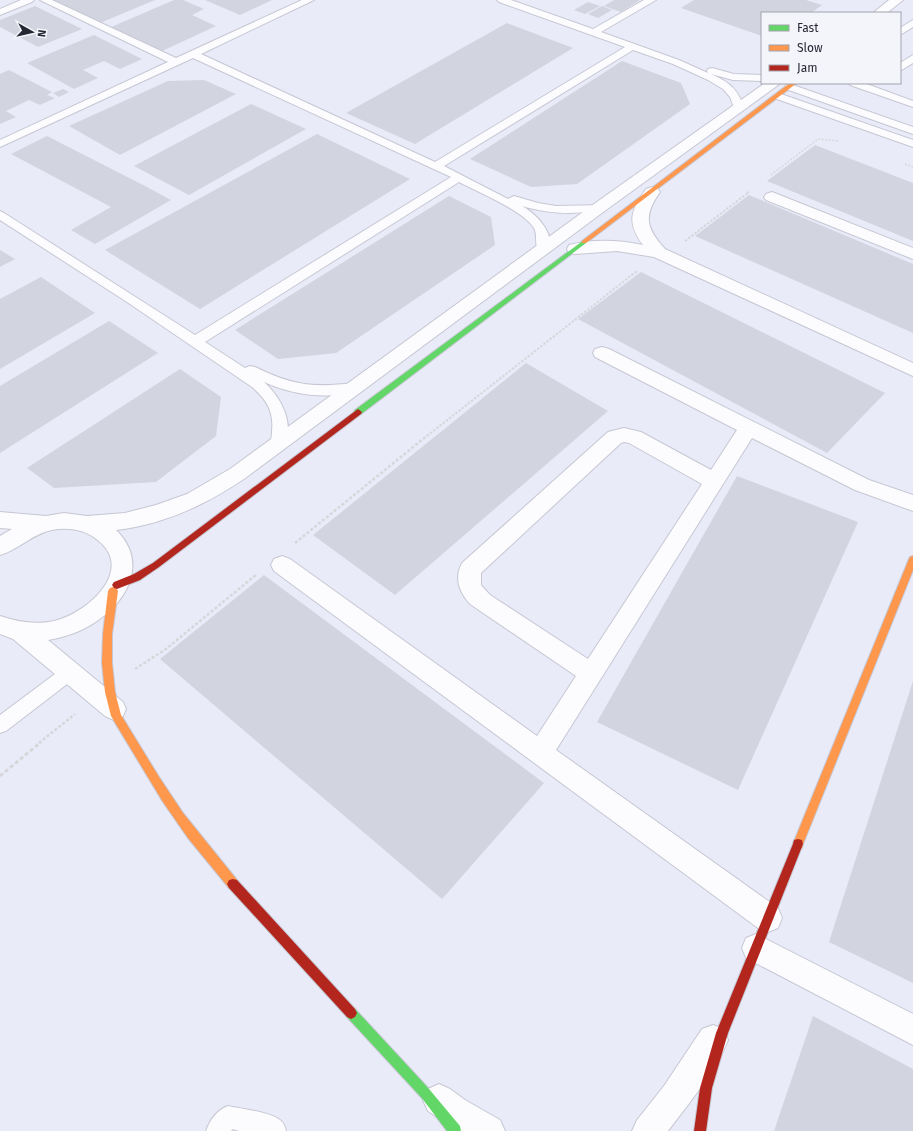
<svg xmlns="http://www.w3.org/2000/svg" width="913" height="1131" viewBox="0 0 913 1131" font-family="'Fira Sans',sans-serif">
	<rect width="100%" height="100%" fill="#e9ebf8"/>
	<path fill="#d2d4df" d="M55 0H155L100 23 53 1Z
		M174 0H183L204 9 192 15 216 26 160 52 109 28Z
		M205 0H272L240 15Z
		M614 0H640L621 12 604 6Z
		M694 0H806L822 5 811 13H762V36L681 8Z
		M588 2 600 6 585 14 574 10Z
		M35 6 82 29 38 47 0 27V20Z
		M602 6 612 10 598 18 588 14Z
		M507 23 573 48 415 144 346 113Z
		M94 35 142 59 120 69 104 61 83 70 98 78 74 89 27 63Z
		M622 61 681 83 690 104 577 184 531 187 470 159Z
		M9 70 52 92 47 95 55 98 40 105 29 100 6 111 16 117 0 124V74Z
		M204 80 236 94 120 155 69 126 168 81Z
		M63 89 69 92 59 97 53 93Z
		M251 104 306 129 189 195 134 166Z
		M317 134 410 179 200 309 105 250Z
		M47 136 147 187 171 200 95 244 71 230 111 207 11 154Z
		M815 145 913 183V241L767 181Z
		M749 195 913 264V333L695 236Z
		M449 196 491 217 495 245 336 353 278 359 235 330Z
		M0 250 15 259 0 267Z
		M641 272 885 393 827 453 578 319Z
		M41 277 95 313 0 369V299Z
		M109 321 158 353 0 453V386Z
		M526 363 608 411 395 595 313 535Z
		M180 369 221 397 216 436 156 482 54 488 27 468Z
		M737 476 858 522 738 790 597 722Z
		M264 575 544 783 442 899 160 659Z
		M913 681V983L829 942Z
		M813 1016 913 1069V1131H774Z"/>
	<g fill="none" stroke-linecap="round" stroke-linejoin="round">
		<g stroke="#c6c7d3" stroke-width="2">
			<path id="lane" d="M21 0H34L32 2 0 15V9Z
				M40 0H52L176 58 302 0H314L201 54 435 162 625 47 499 2 497 0H511L593 29 644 0H656L601 32 679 60 708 73 707 71 708 69 712 68 734 74 762 75V81L733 80 711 74C729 82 738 89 744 108L739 111 735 110 730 97 723 89 708 80 673 64 633 50 444 166 508 199 514 196 538 203 556 206 604 205 606 207 604 209 600 210C573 215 549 214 522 206 535 213 558 235 547 252H539C534 245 538 235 534 228 524 211 478 192 459 182L205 342 245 368 250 366 255 367C291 385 313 388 353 383L358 385 360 388 358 391C327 400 293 395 264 382 281 397 296 425 283 447L278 448 273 447C270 442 272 437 272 431 274 412 267 400 252 387L127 302 0 220V211L4 213 195 335 451 177 193 58 0 147V140L168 62Z
				M913 20V27L900 35V28Z
				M913 55V63L900 71V63Z
				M849 83H864L913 101V107L850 85Z
				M790 84 913 127V134L786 89 785 87 786 85Z
				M778 93 913 140V147L774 98 773 96Z
				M69 666 75 668 78 673 75 678 6 731 0 733V715L63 668Z
				M228 1106C242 1109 270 1112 280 1120 284 1123 285 1127 286 1131H239L233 1129 231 1131H206C210 1120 217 1110 228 1106Z"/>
		</g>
		<g stroke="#c6c7d3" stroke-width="2">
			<path id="street" d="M889 0H903L887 13H873Z
				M765 83H781L606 210 244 479C230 488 216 497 201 504 176 517 144 527 116 530 146 559 131 596 101 618 86 630 66 637 48 640L123 702 126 709 123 716 114 720 105 716 13 639 0 634V616C18 622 35 625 54 621 88 613 138 568 95 538 83 529 66 527 52 530 32 534 18 550 0 555V536L12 529 0 528V512L46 516 64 513 87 516 125 513 156 505 187 494 230 469 594 204Z
				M652 187 658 189 660 192C643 216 646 228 665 249L913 363V376L654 257 617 251 575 254 569 253 567 249 569 245C593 239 619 240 643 245 626 222 631 210 646 189Z
				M772 192 913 248V259L766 200 764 197 766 194Z
				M602 347 609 349 869 480 913 495V511L855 490 752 438 556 750 778 908 782 918 778 928 768 932 758 928 274 571 271 565 274 559 282 556 290 559 537 736 576 676 470 604C459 592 454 578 462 563L608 432 624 428 641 432 711 470 737 430 595 357 593 353 595 349ZM624 442 629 443 702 484 588 659 490 595 481 585V573L621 443Z
				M756 934 913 1014V1045L746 958 742 948 746 938Z
				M713 1025 724 1029 728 1040C716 1070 688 1105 668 1131H632L637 1120 664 1086 702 1029Z
				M439 1084 450 1089 465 1100 500 1120 505 1131H458L428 1111 423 1100 428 1089Z"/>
		</g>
		<g stroke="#c6c7d3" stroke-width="2">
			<path id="fast" d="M584 240 587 242 586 243 361 414H355L354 412 355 410Z
				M351 1007 355 1009 429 1089 460 1126 461 1131H447L421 1097 347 1017 345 1013 347 1009Z"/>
		</g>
		<g stroke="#c6c7d3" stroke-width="2">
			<path id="slow" d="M790 83H797L586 243H582V241Z
				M913 556V570L803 844 802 848 798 849 794 848 793 844 909 559 910 557Z
				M113 587 116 588 118 591 112 634V663L115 692 121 715 159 777 183 813 237 880 239 884 237 888 233 889 229 888 188 838 163 802 111 716 105 692 102 663 103 634 108 591 110 588Z"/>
		</g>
		<g stroke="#c6c7d3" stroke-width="2">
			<path id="jam" d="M358 409 362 412 361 414 159 567 140 580 117 589 114 588 112 585 114 582 134 574 153 563Z
				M798 839 802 840 803 844 728 1033 712 1088 706 1131H694L700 1088 716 1033 793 844 794 840Z
				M233 879 237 880 355 1009 357 1013 355 1017 351 1019 347 1017 229 888 227 884 229 880Z"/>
		</g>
		<path stroke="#d7d7db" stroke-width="1.5" stroke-dasharray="2 1.5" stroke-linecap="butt" d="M905 164 913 167
			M771 175 818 139 838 141
			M747 193 750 191"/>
		<path stroke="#d7d7db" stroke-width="2" stroke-dasharray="2.5 1.5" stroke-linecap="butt" d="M685 241 749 192
			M427 436 637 271"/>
		<path stroke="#d7d7db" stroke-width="2.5" stroke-dasharray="3 2" stroke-linecap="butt" d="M295 543 428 435
			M135 669 166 649 257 574
			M39 743 75 714"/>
		<path stroke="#d7d7db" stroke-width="3" stroke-dasharray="4 2.5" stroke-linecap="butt" d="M0 776 41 742"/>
		<use href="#lane" fill="#fcfcfe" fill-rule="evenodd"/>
		<use href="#street" fill="#fcfcfe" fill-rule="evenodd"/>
		<use href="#fast" fill="#63d668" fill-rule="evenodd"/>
		<use href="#slow" fill="#ff974d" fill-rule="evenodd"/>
		<use href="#jam" fill="#b3261e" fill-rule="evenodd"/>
	</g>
	<rect x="761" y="12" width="140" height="72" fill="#f4f5fb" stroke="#a2a3ab"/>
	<rect x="769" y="25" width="20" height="6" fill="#63d668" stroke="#a2a3ab"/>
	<text x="797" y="32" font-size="12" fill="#262732">Fast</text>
	<rect x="769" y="45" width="20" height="6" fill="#ff974d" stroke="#a2a3ab"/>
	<text x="797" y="52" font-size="12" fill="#262732">Slow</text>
	<rect x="769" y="65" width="20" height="6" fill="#b3261e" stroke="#a2a3ab"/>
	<text x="797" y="72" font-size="12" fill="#262732">Jam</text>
	<g transform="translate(32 32) rotate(98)" stroke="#f4f5fb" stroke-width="3" paint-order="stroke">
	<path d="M0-3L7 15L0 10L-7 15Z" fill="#262732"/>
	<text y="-6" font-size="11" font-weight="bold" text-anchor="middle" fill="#262732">N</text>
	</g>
</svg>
